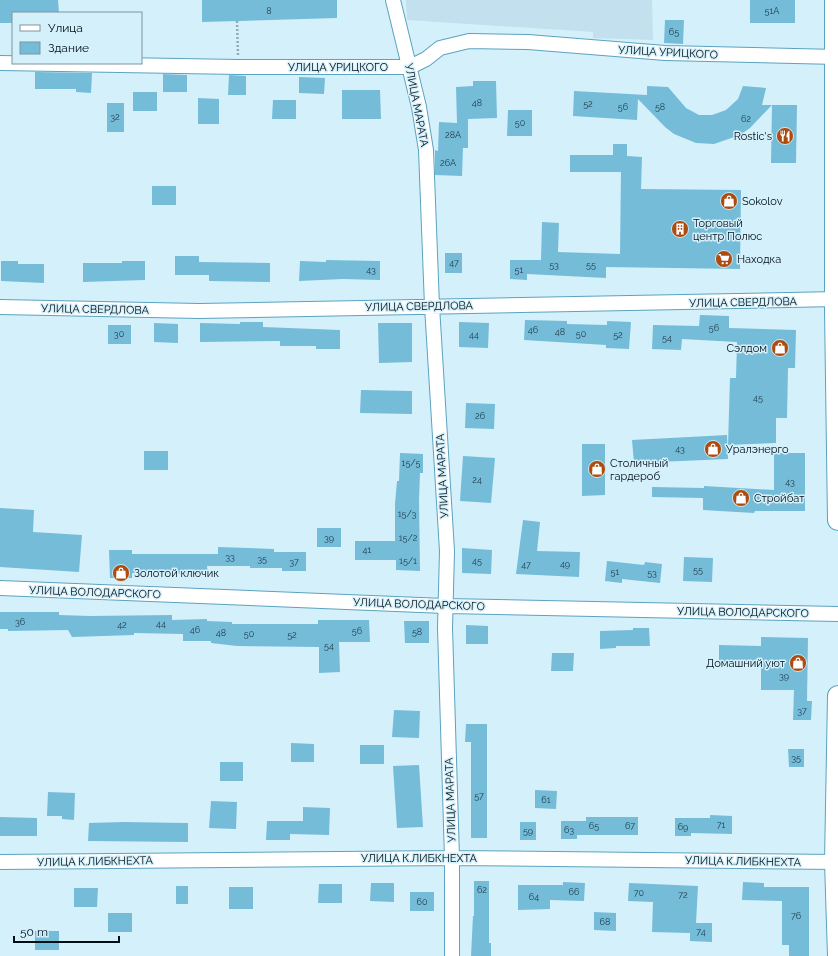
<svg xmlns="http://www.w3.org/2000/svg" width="838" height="956" viewBox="0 0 838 956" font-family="Raleway,sans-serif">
	<rect width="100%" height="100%" fill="#d4f0fb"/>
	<path fill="#c3e0ee" d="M406 0H652L653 40 593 38V32L407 20Z"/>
	<path fill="#75bcd9" d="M0 0H58L59 13H13V23H0Z
		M202 0H337V18L202 22Z
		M750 0H795V23H750Z
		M665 20H684L683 44 664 43Z
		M35 72 92 73 91 93 76 92V89H35Z
		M163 74 187 75V92H163Z
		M229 75 246 76V95H228Z
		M299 77 325 78 324 94 299 93Z
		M473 81H496L497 118 468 119V148H463L462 176 435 175V150L438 151 439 122 457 123 456 87 473 86Z
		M647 86 668 87 686 108 699 115H712L726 110 738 99 743 86 766 88 762 105H797L796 163H771L772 105 750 128 740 135 714 144 696 143 674 134 665 127 638 99 637 120 573 116 574 91 647 95Z
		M342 90H380L381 119H342Z
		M133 92H157V111H133Z
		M198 98 219 99V124H198Z
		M273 100H296V119H272Z
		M107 103H124V132H107Z
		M508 110H532V136H507Z
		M613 144H627V156L642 157 641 189 741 190 740 269 606 267V278L527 274V280L510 279V260H541L542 222 559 223 558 252 620 254 621 172H570V155H613Z
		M152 186H176V205H152Z
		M445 253H462V273H445Z
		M175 256H199V262L270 263V282L209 281V275H175Z
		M326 260 380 261V280L343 279 299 281 300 261 326 262Z
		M1 261H18V264H44V283L1 281Z
		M122 261H145V280L83 282V263H122Z
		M700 315 729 316V328L796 330 795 368H788L787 418H776V443L728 445 730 378H736L737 342 682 339 681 350 652 349 653 325 699 326Z
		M525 320 567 321V324L607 325V321L631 322 629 349 606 348V345L524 340Z
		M240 322H263V327L340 330V349H316V346H280V341L200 342V323L240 324Z
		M459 322 489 323 488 348 459 347Z
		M154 323 178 324V343L154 342Z
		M378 323H412V362L379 363Z
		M108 325H131V344H108Z
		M361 390 412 391V414L360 413Z
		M466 403 495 404 494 429 465 428Z
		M727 435 728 459 634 463 632 440Z
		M582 444H605V495L582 496Z
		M144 451H168V470H144Z
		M400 453 423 454V473H420L419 500 420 571 396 570V560H355V541H395V504L397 481H399Z
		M774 453H805V511H755L754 513 703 510V498L652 497V487L704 488V486L774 490Z
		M463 456 495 458 491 503 460 501Z
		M0 508 34 510 33 532 82 535 79 572 0 567Z
		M523 520 540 522 537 551 580 552 579 577 516 574Z
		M317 528H341V547H317Z
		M218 547 274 549V552H306V571H282V568H250V566H207L208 574 132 573V578H110L109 550H132V554H218Z
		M462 548 492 550 491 574 462 573Z
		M684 557 713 558 712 582 683 581Z
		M607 561 644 565 645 562 662 564 660 583 622 579V583L605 581Z
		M0 612H59V615L90 616 172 615V620L207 619V621L232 622V624H318V620H369L370 642H339L340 672 319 673V647L237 646 211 643V641H183V634L134 633V635L72 637 68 630 8 631V629H0Z
		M404 621H429V643H405Z
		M466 625 488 626V644H466Z
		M633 628H649L650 646H616V648L600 649V631L633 630Z
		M761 637 808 638 807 701H812L811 720H793L794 690H761V663L719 662V645L761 646Z
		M552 653H574L573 671H551Z
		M394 710 420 711 419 738 392 737Z
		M466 724H487V838H471V742H465Z
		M291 743 314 744V762H291Z
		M360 745H384V764H360Z
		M788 749H804V767H789Z
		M220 762H243V781H220Z
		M419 765 423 827 397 828 393 766Z
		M535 790 557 791 556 809 535 808Z
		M48 792 75 793 74 820 62 819V816H47Z
		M211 801 237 802 236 829 209 828Z
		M303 807 330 808 329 835 290 834V840H266L267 821H303Z
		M710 815 732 816V834L691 833V836H675V818H710Z
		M0 817 37 818V836H0Z
		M586 817H638V835H577V839H561V821H586Z
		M124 822 188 823V842L88 841 89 823Z
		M520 822H536V840H520Z
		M474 881H489V943H491V956H471L473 916H474Z
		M563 882 585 883 584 901 550 900V909L518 910V885H563Z
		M743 882 764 883V887H809V956H789V945H782V901L742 900Z
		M371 883H394V902L370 901Z
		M629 883 698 886 696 923H712V942L690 941V933L652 932 653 902 628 901Z
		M319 884H342V903H318Z
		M176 886H188V904H176Z
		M229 887H253V909H229Z
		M74 888H98L97 907H74Z
		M410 892H434V911H410Z
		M594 912 616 913V931L594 930Z
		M108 913H132V932H108Z
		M35 931H59V950H35Z"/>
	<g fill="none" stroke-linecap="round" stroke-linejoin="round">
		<g stroke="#5ba3bf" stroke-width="16">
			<path id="minor" d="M393 0 419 107 426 150 432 306 447 551 445 628 452 858V956
				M0 63 239 67H410L426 59 440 48 469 41 528 42 665 53 838 57
				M0 307 199 311 838 299
				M0 588 445 606 838 614
				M0 862 452 858 838 862"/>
		</g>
		<g stroke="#5ba3bf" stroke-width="22">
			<path id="secondary" d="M835 0V310L838 520
				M838 956 835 862 838 696"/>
		</g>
		<path stroke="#92aab4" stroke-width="2.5" stroke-dasharray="2 2" stroke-linecap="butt" d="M237 21 238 55"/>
		<use href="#minor" stroke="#fff" stroke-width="14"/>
		<use href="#secondary" stroke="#fff" stroke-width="20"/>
	</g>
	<defs>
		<g id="restaurant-disc" transform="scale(0.9)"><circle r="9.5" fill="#ae4c10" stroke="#d4f0fb"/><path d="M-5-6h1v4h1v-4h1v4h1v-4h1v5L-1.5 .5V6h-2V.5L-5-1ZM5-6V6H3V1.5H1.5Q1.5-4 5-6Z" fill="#fff"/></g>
		<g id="shop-disc" transform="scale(0.9)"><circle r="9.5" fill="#ae4c10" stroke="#d4f0fb"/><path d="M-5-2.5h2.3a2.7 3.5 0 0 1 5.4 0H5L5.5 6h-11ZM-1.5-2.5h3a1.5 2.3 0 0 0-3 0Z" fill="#fff"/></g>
		<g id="building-disc" transform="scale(0.9)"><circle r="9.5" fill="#ae4c10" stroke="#d4f0fb"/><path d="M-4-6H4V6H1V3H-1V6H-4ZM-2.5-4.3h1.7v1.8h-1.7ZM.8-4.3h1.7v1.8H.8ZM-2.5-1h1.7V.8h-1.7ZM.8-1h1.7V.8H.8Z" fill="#fff"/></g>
		<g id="supermarket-disc" transform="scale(0.9)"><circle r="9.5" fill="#ae4c10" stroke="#d4f0fb"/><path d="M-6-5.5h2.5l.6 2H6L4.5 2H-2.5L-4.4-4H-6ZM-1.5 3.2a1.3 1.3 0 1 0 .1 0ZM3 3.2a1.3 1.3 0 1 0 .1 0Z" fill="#fff"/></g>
	</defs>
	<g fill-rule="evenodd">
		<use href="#restaurant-disc" x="785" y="136"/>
		<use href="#shop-disc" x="729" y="201"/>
		<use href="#building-disc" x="680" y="229"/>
		<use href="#supermarket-disc" x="724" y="259"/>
		<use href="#shop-disc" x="780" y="348"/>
		<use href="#shop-disc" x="713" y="449"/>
		<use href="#shop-disc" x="597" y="469"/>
		<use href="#shop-disc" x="741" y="498"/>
		<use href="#shop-disc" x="121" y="573"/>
		<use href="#shop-disc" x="798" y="663"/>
	</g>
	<g text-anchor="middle" stroke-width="3" stroke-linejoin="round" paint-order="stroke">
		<g font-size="9" fill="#1d3a47">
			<text x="269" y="14">8</text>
			<text x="772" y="14">51А</text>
			<text x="674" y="35">65</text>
			<text x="477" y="106">48</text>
			<text x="588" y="107">52</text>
			<text x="623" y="110">56</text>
			<text x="660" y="110">58</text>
			<text x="115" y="120">32</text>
			<text x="746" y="122">62</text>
			<text x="520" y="126">50</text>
			<text x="453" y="138">28А</text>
			<text x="448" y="166">26А</text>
			<text x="454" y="266">47</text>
			<text x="554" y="268">53</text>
			<text x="591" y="268">55</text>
			<text x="371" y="273">43</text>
			<text x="519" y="273">51</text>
			<text x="714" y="331">56</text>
			<text x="533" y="333">46</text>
			<text x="560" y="335">48</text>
			<text x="119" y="337">30</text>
			<text x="581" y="337">50</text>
			<text x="474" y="338">44</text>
			<text x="618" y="338">52</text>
			<text x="667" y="341">54</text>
			<text x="758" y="401">45</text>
			<text x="480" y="419">26</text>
			<text x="680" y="452">43</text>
			<text x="411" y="466">15/5</text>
			<text x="477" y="483">24</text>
			<text x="790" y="485">43</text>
			<text x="407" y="517">15/3</text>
			<text x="329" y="541">39</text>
			<text x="408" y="541">15/2</text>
			<text x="367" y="553">41</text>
			<text x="230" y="560">33</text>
			<text x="262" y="562">35</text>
			<text x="408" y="564">15/1</text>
			<text x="477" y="564">45</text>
			<text x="294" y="565">37</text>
			<text x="565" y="567">49</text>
			<text x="526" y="568">47</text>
			<text x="698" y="573">55</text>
			<text x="615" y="575">51</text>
			<text x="652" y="576">53</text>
			<text x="20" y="625">36</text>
			<text x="161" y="627">44</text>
			<text x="122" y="628">42</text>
			<text x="195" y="633">46</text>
			<text x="357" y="634">56</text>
			<text x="417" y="635">58</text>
			<text x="221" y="636">48</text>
			<text x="249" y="637">50</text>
			<text x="292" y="638">52</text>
			<text x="329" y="649">54</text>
			<text x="784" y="679">39</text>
			<text x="802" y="714">37</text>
			<text x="796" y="761">35</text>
			<text x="479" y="799">57</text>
			<text x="546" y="803">61</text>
			<text x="721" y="828">71</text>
			<text x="594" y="829">65</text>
			<text x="630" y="829">67</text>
			<text x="683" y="830">69</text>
			<text x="569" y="833">63</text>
			<text x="528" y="834">59</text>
			<text x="482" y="893">62</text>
			<text x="574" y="895">66</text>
			<text x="639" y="896">70</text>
			<text x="683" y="898">72</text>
			<text x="534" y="900">64</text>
			<text x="422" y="905">60</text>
			<text x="796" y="919">76</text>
			<text x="605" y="925">68</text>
			<text x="701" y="935">74</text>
		</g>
		<g font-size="11" fill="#000e16" stroke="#d4f0fb">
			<text transform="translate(668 52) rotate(3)" y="4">УЛИЦА УРИЦКОГО</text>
			<text x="338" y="71">УЛИЦА УРИЦКОГО</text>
			<text transform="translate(417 105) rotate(79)" y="4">УЛИЦА МАРАТА</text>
			<text transform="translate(743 302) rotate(-1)" y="4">УЛИЦА СВЕРДЛОВА</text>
			<text transform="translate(419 306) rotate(-1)" y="4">УЛИЦА СВЕРДЛОВА</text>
			<text transform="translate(95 309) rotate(1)" y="4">УЛИЦА СВЕРДЛОВА</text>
			<text transform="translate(442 476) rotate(-93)" y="4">УЛИЦА МАРАТА</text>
			<text transform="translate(95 592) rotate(2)" y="4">УЛИЦА ВОЛОДАРСКОГО</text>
			<text transform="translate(419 604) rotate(2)" y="4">УЛИЦА ВОЛОДАРСКОГО</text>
			<text transform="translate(743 612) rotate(1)" y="4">УЛИЦА ВОЛОДАРСКОГО</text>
			<text transform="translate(450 800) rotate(-92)" y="4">УЛИЦА МАРАТА</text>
			<text x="419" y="862">УЛИЦА К.ЛИБКНЕХТА</text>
			<text transform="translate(95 861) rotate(-1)" y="4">УЛИЦА К.ЛИБКНЕХТА</text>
			<text transform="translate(743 861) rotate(1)" y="4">УЛИЦА К.ЛИБКНЕХТА</text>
		</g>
		<g font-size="11" fill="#000e16" stroke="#d4f0fb" text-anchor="start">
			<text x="772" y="140" text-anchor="end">Rostic's</text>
			<text x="742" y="205">Sokolov</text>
			<text x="693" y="227">Торговый<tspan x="693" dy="13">центр Полюс</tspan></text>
			<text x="737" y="263">Находка</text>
			<text x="767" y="352" text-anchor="end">Сэлдом</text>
			<text x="726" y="453">Уралэнерго</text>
			<text x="610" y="467">Столичный<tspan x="610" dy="13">гардероб</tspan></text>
			<text x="754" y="502">Стройбат</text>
			<text x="134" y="577">Золотой ключик</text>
			<text x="785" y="667" text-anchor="end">Домашний уют</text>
		</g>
	</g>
	<rect x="12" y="12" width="130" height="52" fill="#d4f0fb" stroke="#7f969f"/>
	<rect x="20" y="25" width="20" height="6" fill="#ffffff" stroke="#7f969f"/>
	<text x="48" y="32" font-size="12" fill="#000e16">Улица</text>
	<rect x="20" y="42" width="20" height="12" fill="#75bcd9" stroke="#7f969f"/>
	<text x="48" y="52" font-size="12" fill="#000e16">Здание</text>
	<path d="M14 936v6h105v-6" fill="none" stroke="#000e16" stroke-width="2"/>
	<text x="20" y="936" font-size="12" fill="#000e16" stroke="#d4f0fb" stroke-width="3" paint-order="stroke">50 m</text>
</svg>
